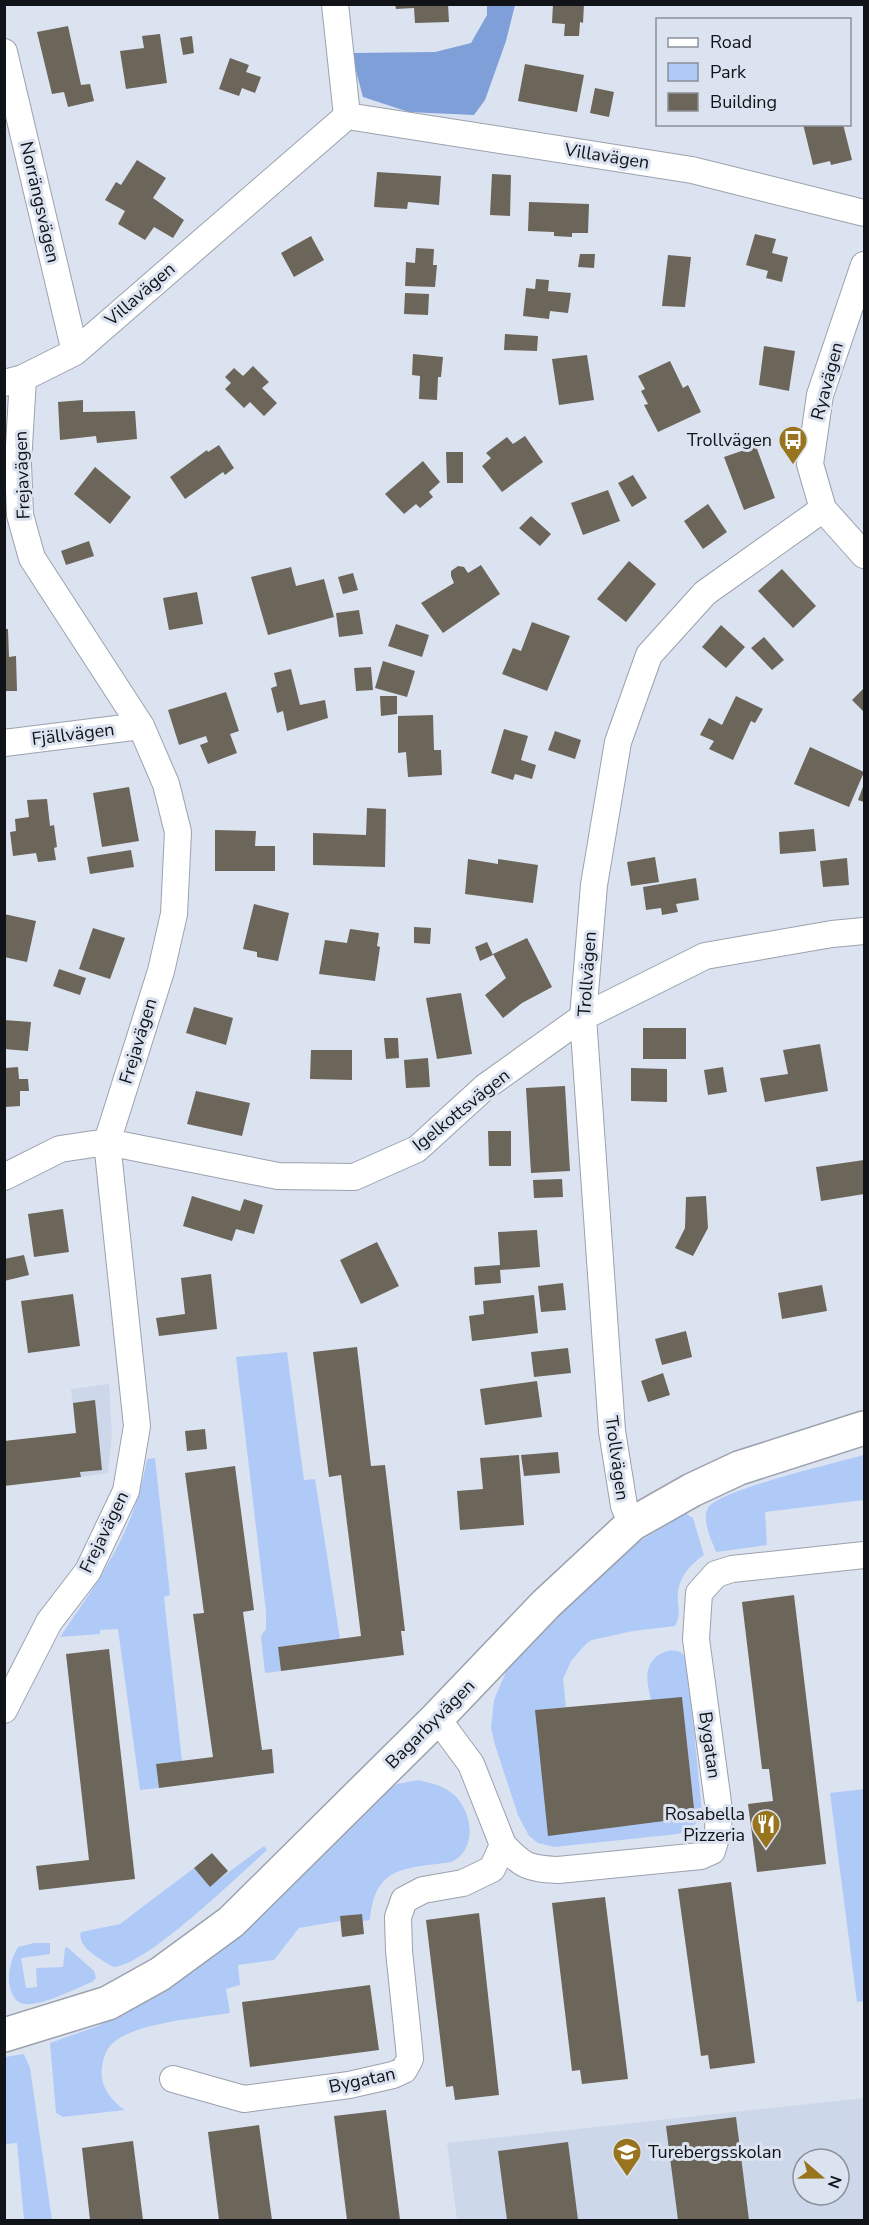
<svg xmlns="http://www.w3.org/2000/svg" width="869" height="2225" viewBox="0 0 869 2225" font-family="'Nunito Sans',sans-serif">
	<rect width="100%" height="100%" fill="#dce3f0"/>
	<path fill="#ccd7ea" fill-rule="evenodd" d="M109 1384 112 1434 108 1473 81 1477 71 1389Z
		M864 2098V2220H457L447 2143ZM803 2159H839V2195H803Z"/>
	<path fill="#b0caf8" d="M287 1352 304 1480 315 1479 340 1639 278 1647 281 1671 265 1673 261 1636 266 1629V1612L236 1357Z
		M864 1455V1500L765 1512 767 1545 716 1552C712 1541 701 1520 708 1508 718 1490 839 1462 864 1455Z
		M155 1458 170 1595 164 1597 182 1761 156 1764 159 1788 140 1790 118 1629 100 1630V1634L60 1637C101 1577 134 1533 147 1459Z
		M685 1513 693 1518 704 1555C687 1567 676 1581 678 1603 679 1612 680 1617 675 1626L633 1631 592 1640 586 1644 571 1661 563 1679 566 1707 536 1710 695 1817 682 1698 651 1700C649 1690 645 1677 649 1667 653 1655 669 1647 680 1652 686 1655 687 1664 688 1669L702 1813C698 1825 689 1829 678 1834L554 1847 538 1843 529 1836 518 1815 495 1745 491 1728 494 1700 507 1669 603 1570 637 1543Z
		M418 1780C430 1783 443 1785 453 1794 473 1811 478 1850 451 1862 405 1869 375 1865 370 1920L363 1921 361 1914 341 1916 340 1921 299 1928 274 1960 238 1965 240 1985 226 1989 230 2013C200 2018 129 2023 110 2046 105 2052 103 2060 102 2067 99 2085 111 2101 125 2110L63 2117 56 2113 50 2043 98 2026 184 1978 216 1953 380 1796 397 1784Z
		M864 1789V2001L857 2002 830 1793Z
		M264 1846 267 1850C239 1875 147 1965 114 1967 103 1961 76 1947 81 1932L120 1924 194 1868 210 1886Z
		M34 1943H50V1954L21 1958 26 1988 37 1987 36 1968 63 1967 65 1948 67 1947 94 1971 96 1978 92 1982C74 1989 43 2006 24 2004 16 2003 12 1995 10 1987 7 1974 11 1959 18 1947Z
		M24 2054 30 2068 52 2220H24L17 2143 5 2144V2057Z"/>
	<path fill="#7f9fd9" d="M487 5H515L506 41 485 100 474 115 409 112 363 97 351 53 435 52 471 43 487 15Z"/>
	<path fill="#6b655a" d="M395 4H448L449 22 415 23 414 8 396 9Z
		M553 4H584L583 23 580 22 579 36H564L565 24 552 23Z
		M68 26 81 85 90 84 94 101 68 107 64 92 52 94 37 32Z
		M160 34 167 83 126 89 120 51 144 48 142 36Z
		M192 36 194 53 183 55 180 38Z
		M230 58 249 65 246 72 261 77 255 93 242 88 239 96 219 89Z
		M525 64 584 75 577 112 518 101Z
		M595 88 614 92 609 117 590 113Z
		M803 124H843L852 160 831 165 830 161 813 165Z
		M137 160 166 178 153 198 184 220 173 238 154 227 145 240 118 224 125 211 105 200 116 182 121 185Z
		M377 172 441 176 439 205 408 202 407 209 374 207Z
		M492 174 511 175 510 216 490 215Z
		M529 202 589 204 588 233H572V237L554 236V232L528 231Z
		M755 234 776 239 772 253 788 257 782 282 766 278 768 271 746 265Z
		M311 236 324 260 294 277 281 253Z
		M416 248 434 249 433 265H437L435 287 405 286 406 262 415 263Z
		M580 254H595L594 268 578 267Z
		M668 255 691 257 685 307 662 306Z
		M536 279 549 280 548 291 571 293 568 313 550 311 549 319 523 316 526 288 535 289Z
		M405 293 429 294 428 315 404 314Z
		M505 334 538 336 537 351 504 350Z
		M764 346 795 351 789 391 759 385Z
		M413 354 443 357 441 377H438L437 400 419 399 420 376 412 375Z
		M587 355 594 400 559 405 552 359Z
		M670 361 683 388 688 385 701 412 658 432 644 405 648 404 641 391 645 389 638 376Z
		M253 366 269 382 262 388 277 403 264 416 250 402 244 408 225 389 231 383 225 377 234 368 243 376Z
		M83 400V412L135 411 137 439 97 443 96 436 60 440 58 402Z
		M525 436 543 462 502 492 482 466 491 458 486 453 507 437 513 444Z
		M219 445 234 468 225 475 223 472 185 499 170 477 207 450 208 452Z
		M756 446 775 498 744 510 724 457Z
		M446 452H463V483H447Z
		M423 461 440 482 429 492 433 497 420 508 416 504 404 514 385 494Z
		M95 467 131 497 110 524 74 494Z
		M633 475 647 498 632 507 618 483Z
		M608 490 620 521 583 535 571 503Z
		M708 504 727 532 703 549 684 521Z
		M531 516 551 534 540 546 519 528Z
		M89 541 94 556 66 565 61 551Z
		M629 561 656 584 626 622 597 599Z
		M481 565 500 594 443 633 421 603 454 583 451 576V571L458 566 464 567 468 573Z
		M291 567 296 586 324 579 334 617 268 635 251 577Z
		M782 569 816 606 793 628 758 591Z
		M353 573 358 590 343 594 338 577Z
		M197 592 203 624 169 630 163 598Z
		M359 610 363 634 339 637 336 613Z
		M532 622 570 636 547 691 502 674 513 648 521 651Z
		M396 624 429 635 422 657 388 646Z
		M721 625 745 647 726 668 702 647Z
		M4 629H8L9 657 16 656 17 691H4Z
		M764 637 784 660 772 670 751 648Z
		M383 661 415 671 407 697 375 688Z
		M371 667 373 690 356 691 354 668Z
		M291 669 300 705 325 700 328 718 287 731 283 711 277 713 271 688 277 686 274 673Z
		M864 688V712L852 700Z
		M226 692 239 731 230 734 237 753 208 764 200 745 208 742 206 736 179 745 168 710Z
		M380 696H397V714L381 716Z
		M736 696 763 709 755 723 751 721 733 760 709 749 714 741 700 735 709 718 722 725Z
		M433 715 434 750H441L442 775 408 777 406 752 398 753V716Z
		M504 729 528 736 521 760 536 765 532 779 515 774 513 780 491 773Z
		M555 731 581 740 575 759 548 750Z
		M810 747 864 772 849 807 794 784Z
		M864 784V802L858 800Z
		M129 787 139 841 102 847 93 793Z
		M47 799 50 826 54 825 57 847 54 848 56 860 38 862 36 853 13 856 10 832 16 831 15 819 29 817 27 800Z
		M367 808 386 809 385 867 313 865V833L366 835Z
		M814 829 816 851 780 854 779 832Z
		M215 830 256 831 255 846H275V871H215Z
		M131 850 134 867 90 874 87 857Z
		M655 857 659 882 631 886 627 862Z
		M847 858 849 885 823 887 820 861Z
		M468 859 498 864V859L538 865 533 903 465 894Z
		M696 878 699 900 676 904 678 912 662 915 661 908 646 910 643 887Z
		M254 904 289 913 278 961 257 957V952L243 949Z
		M4 914 36 921 27 962 4 957Z
		M414 927 431 928 430 944 414 943Z
		M93 928 125 938 110 979 79 969Z
		M350 929 379 933 377 946 380 947 375 981 319 974 325 940 347 943Z
		M527 938 552 987 522 1003 503 1018 485 995 506 978 493 954Z
		M487 942 493 955 480 961 475 947Z
		M59 969 86 978 80 995 53 986Z
		M461 993 472 1054 437 1059 426 998Z
		M194 1007 233 1018 226 1045 186 1033Z
		M4 1020 31 1022 28 1051 4 1049Z
		M643 1028H686V1059H643Z
		M384 1038H398L399 1058 386 1059Z
		M820 1044 828 1091 765 1102 760 1078 788 1074 783 1050Z
		M311 1050H352V1080L310 1079Z
		M428 1058 430 1087 406 1088 404 1060Z
		M18 1067 19 1079H28L29 1091H20V1106L5 1107V1068Z
		M723 1067 727 1092 708 1095 704 1070Z
		M631 1068 667 1069V1102L631 1101Z
		M565 1086 570 1171 531 1173 526 1088Z
		M196 1091 250 1103 242 1136 187 1124Z
		M488 1131H511V1166H489Z
		M864 1160V1194L821 1201 816 1167Z
		M562 1179 563 1197 534 1198 533 1180Z
		M192 1196 240 1211 244 1199 263 1205 254 1234 236 1229 232 1241 183 1226Z
		M706 1196 708 1228 693 1256 675 1248 685 1228 686 1197Z
		M63 1209 69 1252 34 1257 28 1214Z
		M537 1230 540 1267 500 1270 501 1283 475 1285 474 1267 500 1265 498 1232Z
		M377 1242 399 1286 361 1304 340 1260Z
		M24 1255 29 1275 4 1281V1259Z
		M211 1274 217 1329 159 1336 156 1318 185 1314 181 1278Z
		M563 1283 566 1310 541 1312 538 1286Z
		M822 1285 827 1311 782 1319 778 1293Z
		M73 1294 80 1346 28 1353 21 1301Z
		M534 1295 538 1333 472 1341 469 1316 484 1314 483 1301Z
		M686 1331 692 1357 662 1365 655 1339Z
		M357 1347 371 1466 385 1465 405 1631H401L404 1655 281 1671 278 1647 361 1636 341 1475 329 1477 313 1352Z
		M568 1348 571 1373 534 1377 531 1352Z
		M663 1373 670 1395 648 1402 641 1381Z
		M537 1381 542 1417 485 1425 480 1389Z
		M95 1400 102 1470 80 1472 81 1477 4 1486V1441L76 1433 73 1403Z
		M205 1429 207 1449 187 1451 185 1431Z
		M558 1452 560 1473 524 1476 521 1455Z
		M519 1455 524 1525 460 1530 457 1491 483 1489 480 1458Z
		M235 1466 254 1610 243 1612 262 1750 272 1749 274 1773 159 1788 156 1764 213 1757 193 1614 204 1613 185 1473Z
		M794 1595 826 1864 757 1872 748 1804 773 1801 769 1769H762L742 1602Z
		M109 1649 135 1879 39 1890 36 1866 89 1860 66 1654Z
		M682 1697 695 1817 548 1836 535 1710Z
		M212 1853 228 1871 210 1887 194 1868Z
		M731 1882 755 2063 710 2069 708 2055 701 2056 678 1889Z
		M605 1897 628 2079 582 2084 580 2070 572 2071 552 1903Z
		M479 1913 499 2095 455 2100 453 2086 446 2087 426 1920Z
		M362 1914 364 1934 342 1937 340 1916Z
		M370 1985 379 2050 250 2067 242 2002Z
		M386 2110 400 2220H347L334 2116Z
		M736 2117 749 2220H678L666 2126Z
		M259 2125 272 2220H219L208 2132Z
		M133 2141 143 2220H90L82 2148Z
		M568 2142 578 2220H507L498 2151Z"/>
	<g fill="none" stroke-linecap="round" stroke-linejoin="round">
		<g stroke="#9ba1ad" stroke-width="28">
			<path id="street" d="M335 4 347 116
				M4 52 75 352
				M864 265 820 395 810 464 823 509 864 555
				M4 383 23 378 75 352 347 116 692 170 864 213
				M4 743 141 726
				M4 1177 60 1149 107 1142 278 1176 354 1177 417 1149 485 1087 583 1017 705 956 832 934 864 931
				M632 1524 624 1506 612 1431 583 1017 594 885 618 742 649 655 705 593 823 509
				M4 1710 49 1622 88 1571 126 1491 137 1426 107 1142 161 971 174 914 178 832 166 784 141 726 32 558 20 515 18 463 23 378
				M503 1845C524 1867 527 1868 558 1870L701 1856 712 1851 718 1831 719 1810 696 1639 699 1593 716 1574 732 1569 864 1555
				M173 2079 244 2099 349 2085 393 2075 404 2070 410 2059 409 2047 399 1951 398 1917 404 1900 423 1890 463 1883 492 1869 503 1845 471 1764 437 1718"/>
		</g>
		<g stroke="#9ba1ad" stroke-width="36">
			<path id="secondary" d="M4 2035 108 2003 160 1974 231 1922 437 1718 546 1604 632 1524 692 1490 739 1468 864 1428"/>
		</g>
		<use href="#street" stroke="#fff" stroke-width="26"/>
		<use href="#secondary" stroke="#fff" stroke-width="33"/>
	</g>
	<defs>
		<g id="bus-pin" transform="scale(1.5)"><path d="M0 17L-7.5 6A9.5 9.5 0 1 1 7.5 6Z" fill="#99741f" stroke="#dce3f0"/><path d="M-5-6H5V4H4V6H2V4H-2V6H-4V4H-5ZM-3.5-4V0h7V-4ZM-3.5 1.2v1.5H-2V1.2ZM2 1.2v1.5H3.5V1.2Z" fill="#fff"/></g>
		<g id="restaurant-pin" transform="scale(1.5)"><path d="M0 17L-7.5 6A9.5 9.5 0 1 1 7.5 6Z" fill="#99741f" stroke="#dce3f0"/><path d="M-5-6h1v4h1v-4h1v4h1v-4h1v5L-1.5 .5V6h-2V.5L-5-1ZM5-6V6H3V1.5H1.5Q1.5-4 5-6Z" fill="#fff"/></g>
		<g id="school-pin" transform="scale(1.5)"><path d="M0 17L-7.5 6A9.5 9.5 0 1 1 7.5 6Z" fill="#99741f" stroke="#dce3f0"/><path d="M0-5L7-2L0 1L-7-2ZM-4 1L0 2.5L4 1V4Q0 6-4 4Z" fill="#fff"/></g>
	</defs>
	<g fill-rule="evenodd">
		<use href="#bus-pin" x="793" y="440"/>
		<use href="#restaurant-pin" x="766" y="1824"/>
		<use href="#school-pin" x="627" y="2152"/>
	</g>
	<g text-anchor="middle" stroke-width="6" stroke-linejoin="round" paint-order="stroke">
		<g font-size="18" fill="#101317" stroke="#dce3f0">
			<text transform="translate(607 156) rotate(9)" y="6">Villavägen</text>
			<text transform="translate(40 202) rotate(77)" y="6">Norrängsvägen</text>
			<text transform="translate(140 294) rotate(-41)" y="6">Villavägen</text>
			<text transform="translate(827 381) rotate(-75)" y="6">Ryavägen</text>
			<text transform="translate(22 475) rotate(-92)" y="6">Frejavägen</text>
			<text transform="translate(73 734) rotate(-7)" y="6">Fjällvägen</text>
			<text transform="translate(587 974) rotate(-86)" y="6">Trollvägen</text>
			<text transform="translate(138 1041) rotate(-73)" y="6">Frejavägen</text>
			<text transform="translate(461 1110) rotate(-39)" y="6">Igelkottsvägen</text>
			<text transform="translate(617 1458) rotate(82)" y="6">Trollvägen</text>
			<text transform="translate(104 1532) rotate(-64)" y="6">Frejavägen</text>
			<text transform="translate(430 1724) rotate(-45)" y="6">Bagarbyvägen</text>
			<text transform="translate(710 1745) rotate(82)" y="6">Bygatan</text>
			<text transform="translate(362 2080) rotate(-12)" y="6">Bygatan</text>
		</g>
		<g font-size="18" fill="#101317" stroke="#dce3f0" text-anchor="end">
			<text x="772" y="446">Trollvägen</text>
			<text x="745" y="1820">Rosabella<tspan x="745" dy="21">Pizzeria</tspan></text>
			<text x="648" y="2158" text-anchor="start">Turebergsskolan</text>
		</g>
	</g>
	<rect width="869" height="2225" fill="none" stroke="#101317" stroke-width="12"/>
	<rect x="656" y="18" width="195" height="108" fill="#dce3f0" stroke="#8a9099" stroke-width="1.5"/>
	<rect x="668" y="38" width="30" height="9" fill="#ffffff" stroke="#8a9099" stroke-width="1.5"/>
	<text x="710" y="48" font-size="18" fill="#101317">Road</text>
	<rect x="668" y="63" width="30" height="18" fill="#b0caf8" stroke="#8a9099" stroke-width="1.5"/>
	<text x="710" y="78" font-size="18" fill="#101317">Park</text>
	<rect x="668" y="93" width="30" height="18" fill="#6b655a" stroke="#8a9099" stroke-width="1.5"/>
	<text x="710" y="108" font-size="18" fill="#101317">Building</text>
	<g transform="translate(821 2177) rotate(110)"><circle r="28" fill="#dce3f0" stroke="#8a9099" stroke-width="1.5"/>
	<path d="M0-4.5L10 22L0 15L-10 22Z" fill="#99741f"/>
	<text y="-9" font-size="16" font-weight="bold" text-anchor="middle" fill="#101317">N</text>
	</g>
</svg>
